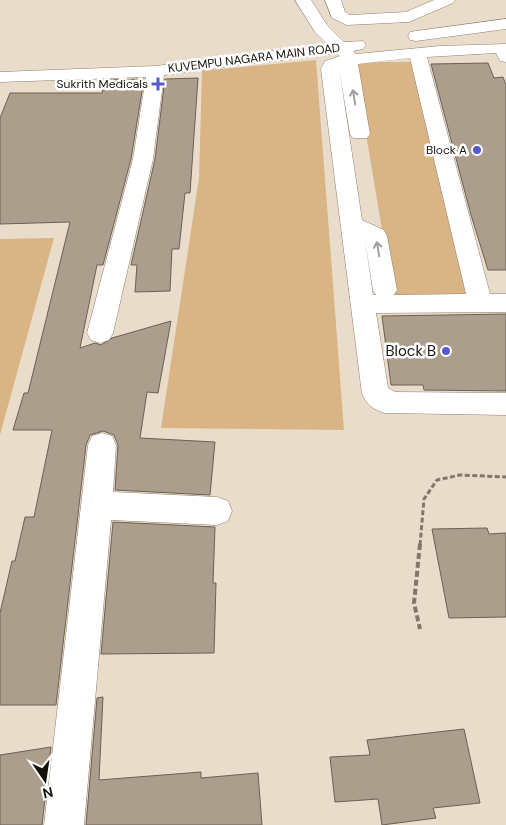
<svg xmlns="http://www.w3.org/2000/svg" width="506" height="825" viewBox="0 0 506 825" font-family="'DM Sans',sans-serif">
	<rect width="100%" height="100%" fill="#eadcca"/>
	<path fill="#d9b586" d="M316 60 344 430 161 428 199 178 202 71Z
		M354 62H412L474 296H393Z
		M54 238 0 435V239Z"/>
	<path fill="#ac9e8d" stroke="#6c6050" d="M488 63 494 78 503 77 506 85V270H488L471 215 431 64Z
		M198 78 190 193H185L179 249H172L170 291 135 292 137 265H131L155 159 165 79Z
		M144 79 131 159 103 265H97L80 348 95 343 101 345 112 338 171 321 158 393 147 392 140 438 215 442 210 495 115 490 118 445 114 435 103 431 90 435 86 445 56 705H0V613L12 561H15L25 517H34L52 430H13L24 393H28L70 222 0 224V118L10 93H102L105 80Z
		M506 314V391L424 390 423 385H391L382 316Z
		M113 522 215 527 213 583H216L214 653 101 654Z
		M487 528 489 534 506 533V617L449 618 432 529Z
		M103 697 99 780 201 772V778L258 773 262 825H86L97 698Z
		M464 729 480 803 433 808 436 818 382 825 378 799 335 802 330 757 370 755 367 740Z
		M51 747 42 825H0V755Z"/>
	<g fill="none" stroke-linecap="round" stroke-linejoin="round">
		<g stroke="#8d806f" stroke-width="1">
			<path id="minor" d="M295 0H311L327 25 344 42 363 41 366 45 363 49 353 51 356 54 440 46 506 44V62L500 61 496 53 427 57 490 294H506V312L376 313 388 388 395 392 506 393V415L385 413C374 410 367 405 362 394L321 69 325 61 340 56 336 53 164 75 153 159 113 333 109 340 100 343 91 340 87 333 133 159 146 77 0 82V72L156 66 327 44 315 32ZM410 58 466 294 394 295 397 290 387 236 384 230 362 220 339 68 350 134 353 138H367L370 134 358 64ZM365 240 373 290 376 295H373Z
				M325 0H341L345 12 350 15 406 12 434 0H455L453 3 409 22 347 25 332 18Z
				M506 19V29L416 41 410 40 408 36 410 32 416 31Z
				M102 433 112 436 116 445 113 492 217 497 228 501 232 511 228 521 217 525 111 520 84 825H44L88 445 92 436Z"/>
		</g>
		<path stroke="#81786b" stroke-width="3" stroke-dasharray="5 2.5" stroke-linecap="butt" d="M420 545 424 499 437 480 460 475 506 477"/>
		<path stroke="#81786b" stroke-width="4" stroke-dasharray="6 3" stroke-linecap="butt" d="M420 544 414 603 420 629"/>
		<use href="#minor" fill="#fff" fill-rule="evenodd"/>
	</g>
	<defs><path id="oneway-shaft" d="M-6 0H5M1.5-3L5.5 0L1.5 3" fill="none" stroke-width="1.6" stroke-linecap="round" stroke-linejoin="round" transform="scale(1.25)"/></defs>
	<g stroke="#a2a09d">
		<use href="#oneway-shaft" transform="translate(354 97) rotate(-99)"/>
		<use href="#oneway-shaft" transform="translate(378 249) rotate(-100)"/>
	</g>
	<g fill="#585ad2" stroke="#fff" stroke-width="2">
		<path d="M155.5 76.5h5v5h5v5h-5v5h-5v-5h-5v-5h5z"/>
		<circle cx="477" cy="150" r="5"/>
		<circle cx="446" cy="351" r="5"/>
	</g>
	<g text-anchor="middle" stroke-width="5" stroke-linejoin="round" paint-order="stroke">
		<g font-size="12" fill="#16110a" stroke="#fff">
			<text transform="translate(254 58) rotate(-7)" y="4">KUVEMPU NAGARA MAIN ROAD</text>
		</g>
		<g font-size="12" fill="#16110a" stroke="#fff" text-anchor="end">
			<text x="148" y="88">Sukrith Medicals</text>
			<text x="467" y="154">Block A</text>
		</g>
		<g font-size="15" fill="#16110a" stroke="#fff" text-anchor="end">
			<text x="436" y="356">Block B</text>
		</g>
	</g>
	<g transform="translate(45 780) rotate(167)" stroke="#ffffff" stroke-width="4" paint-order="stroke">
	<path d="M0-4L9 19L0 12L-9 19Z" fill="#16110a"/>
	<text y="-8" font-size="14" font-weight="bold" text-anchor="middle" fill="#16110a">N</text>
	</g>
</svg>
